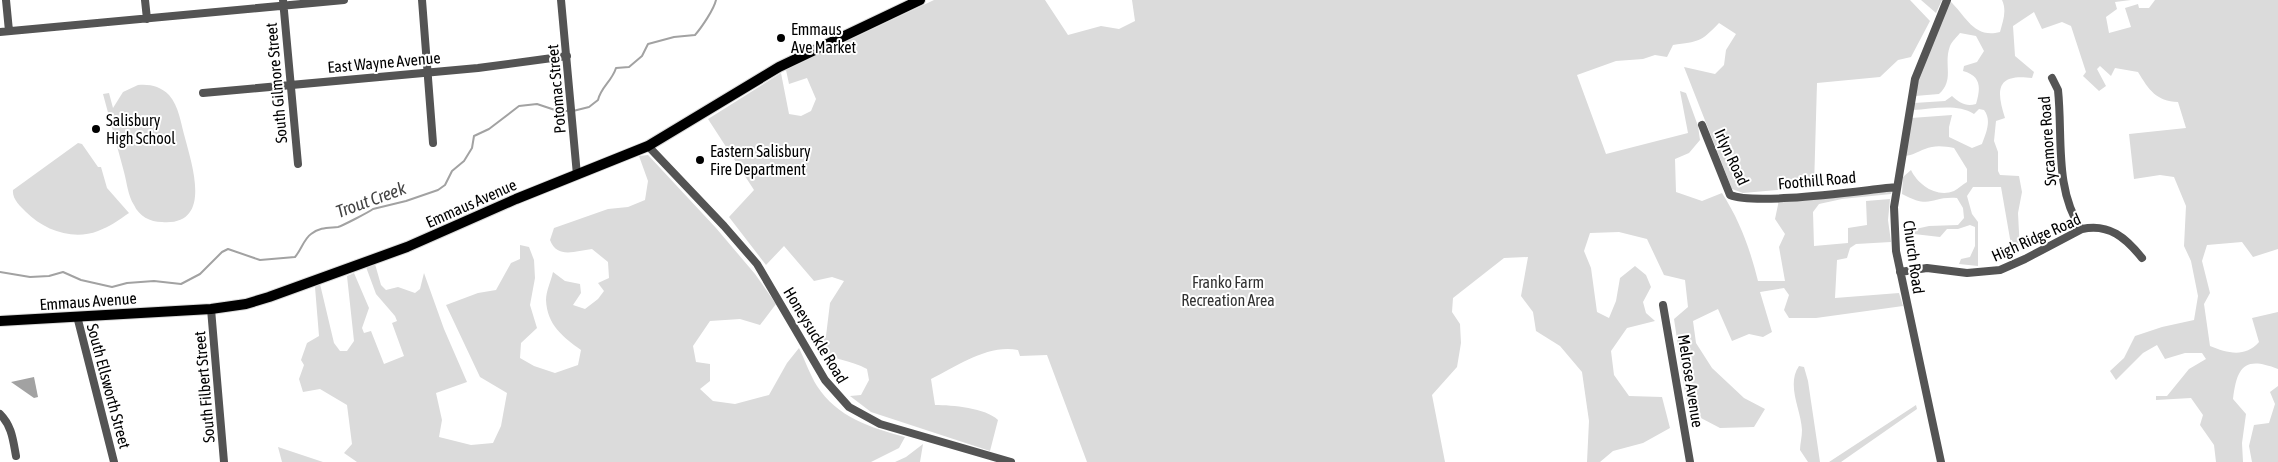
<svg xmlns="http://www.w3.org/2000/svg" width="2278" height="462" viewBox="0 0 2278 462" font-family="'Asap Condensed',sans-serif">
	<rect width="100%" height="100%" fill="#fff"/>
	<path fill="#dbdbdb" d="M934 0H1045L1068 35 1101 26 1119 29 1135 21 1132 0H1910L1930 21 1911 57 1898 60 1880 77 1817 83 1814 187 1743 193 1732 189 1684 67 1715 74 1724 65 1726 50 1736 34 1719 23C1700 43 1699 41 1673 45L1667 57 1655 55 1643 59 1616 61 1577 75 1606 154 1688 133 1680 91 1686 93 1698 126 1700 140 1689 153 1675 159 1676 192 1702 201 1722 193C1740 221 1750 249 1758 281H1785L1779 247 1785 234 1775 219 1779 200 1892 190 1891 194 1842 199 1819 204 1813 212 1814 246 1848 243V228L1867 225 1866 201 1890 199 1888 220 1891 242 1856 244 1850 248 1847 258 1837 260 1835 298 1899 293 1903 306 1816 318H1789L1784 310 1789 295 1784 288 1760 292 1772 332 1763 337 1749 334 1732 341 1718 309 1693 321 1696 343 1712 368 1744 398 1765 409 1754 427 1720 428 1699 417 1686 399 1674 319 1688 307 1685 280 1664 275 1647 239 1619 232 1590 233 1584 251 1591 268 1597 312 1609 318 1616 301 1620 278 1635 266 1646 275 1651 287 1643 302 1646 313 1655 321 1627 328 1611 351 1614 375 1629 396 1662 397 1670 428 1643 443 1613 451 1600 462H1587L1589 421 1582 372 1560 346 1536 331 1533 312 1521 296 1528 257 1504 258 1453 298 1452 312 1460 324 1461 343 1457 367 1432 395 1445 462H1087L1047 355 1020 356 1018 350C988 344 957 366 931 379L935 405C952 405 986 408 998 420L990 451 871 412 850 396 861 395 869 380 867 369C851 360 834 360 818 351L826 336 830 303 844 281 832 277 814 281 784 246 766 265 729 217 754 190 708 119 781 73 789 114 801 116 811 111 816 99 807 78 789 84 786 70Z
		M1921 0H1942L1936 13Z
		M2002 0H2131L2115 2 2117 9 2106 17 2109 33 2131 27 2125 8 2138 4 2139 8H2149L2155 0H2278V249L2253 257 2242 242 2207 245 2202 261 2210 293 2204 304 2210 346C2227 353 2245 358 2259 342L2252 318 2278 312V369C2245 356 2237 366 2233 399L2246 414 2242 443 2243 462H2216L2214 445 2200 425 2203 415 2191 398 2156 400V396H2167L2189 369 2206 359 2202 353H2185L2165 359 2157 345 2143 353 2116 380 2110 371 2124 358 2135 336 2162 327 2194 320 2198 296 2191 261 2184 246 2186 206 2174 177 2160 175 2134 179 2129 134 2186 128 2178 102C2156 101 2149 90 2138 72L2115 68 2111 76 2100 66 2097 69 2106 86 2099 91 2083 76 2086 72 2071 26 2062 22 2042 29 2034 12 2013 26 2015 56 2034 72 2032 78C1996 73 1996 90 2005 118L1996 121 1994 141 1998 152V171L2000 175 2019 176 2022 192 2018 213 2020 252 2013 256 2001 187H1973L1967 196 1972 214 1978 222V266L1959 264 1961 259 1970 257 1975 246V227L1970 225 1958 229H1947L1940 237 1914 234 1911 230 1929 226 1958 225 1964 218 1963 208 1957 198C1930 196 1932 210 1902 194L1903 177 1911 170C1918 185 1937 198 1954 191 1958 189 1963 184 1967 182V169L1954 148C1944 146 1934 145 1925 149 1917 152 1913 155 1905 156L1911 118 1952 115 1949 127V137L1972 148 1982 144C1986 133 1992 120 1984 110L1979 109 1974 114C1957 103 1932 109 1913 110L1914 103 1945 101 1952 96C1960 103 1966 107 1976 104 1981 87 1981 76 1963 71L1964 66 1977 62 1984 51 1976 36 1960 33C1957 37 1952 41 1950 46 1943 65 1955 79 1939 94L1915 96 1920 74 1950 1C1966 16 1974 39 2000 32 2003 21 2007 11 2002 0Z
		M138 85C150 84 160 86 169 95 179 106 181 124 185 138 192 165 213 226 162 222 150 222 139 216 134 205 128 196 127 183 124 172 117 146 110 120 103 94L109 93 113 108 123 92Z
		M78 143 82 144 98 167H101L107 188 129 213C119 220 109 227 98 231 73 241 44 230 26 212 20 206 12 199 13 190Z
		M648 155 716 228 755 274 776 304 760 325 740 319 710 321 693 346 696 362 710 364V381L700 389 713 401 735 404 769 395 787 363 799 348C805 360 810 375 817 386 837 417 871 428 905 437L899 448 871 462H357L344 453 352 444 347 405 320 389 303 392 299 379 304 365 301 360 307 343 319 336 315 287 320 284 334 343 340 351H347L354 341 347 276 354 273 369 308 362 328 364 333 371 331 384 364 404 356 392 323 397 321 395 316 376 294 366 267 375 264 381 285 386 290 398 287 415 293 420 289 424 273 444 329 467 382 436 393 442 420 439 437 471 445 493 443 501 426 507 393 480 377 446 305 478 293 496 290 511 263 520 259V245L529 247 534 260 535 278 530 305 537 328 521 343 520 358 534 366 555 373 578 365 581 350C563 337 547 325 546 300 546 291 551 281 553 272L565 281 580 284 581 293 573 305 585 309 598 299 604 291 598 283 609 278 608 262 592 249C575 251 557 259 550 240L554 228 608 209 628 207 645 200 648 181 639 156Z
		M1799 366 1804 367 1808 381 1820 462H1808L1800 450C1800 444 1802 437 1802 430 1801 409 1786 385 1799 366Z
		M2278 386V462H2252L2249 446 2254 425 2269 423 2275 404 2270 392Z
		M1916 405 1917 409 1841 462H1829Z
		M923 444 920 462H895L906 457Z
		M278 447 323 462H282Z"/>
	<path fill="#a2a2a2" d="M34 377 38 397 34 398 11 382Z"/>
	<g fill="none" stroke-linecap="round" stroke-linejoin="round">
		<path stroke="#a2a2a2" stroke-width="2" d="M573 111 589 107 598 100C601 87 612 81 616 68L629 67 642 56 648 44 674 37 695 35C702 27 714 9 716 0
			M0 272 30 277 49 276 63 272 81 280 112 287 127 283 154 281 181 284 200 274 222 252 228 249 260 260 295 257C301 250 304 239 311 234 320 227 328 228 338 227 342 226 369 212 373 209L406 201 438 190 445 185 452 171 464 161 472 148 474 136 489 129 519 106 537 104 558 111H569"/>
		<g stroke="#dbdbdb" stroke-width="12">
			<path id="major" d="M0 321 211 309 246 304 269 297 407 247 516 199 648 146 779 67 920 0"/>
		</g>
		<path stroke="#545454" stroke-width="8" d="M6 0 9 31
			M145 0 147 19
			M283 0 298 164
			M422 0 433 143
			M561 0 577 175
			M0 32 344 0
			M2052 78 2058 90C2063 137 2054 188 2081 229
			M203 93 478 68 567 56
			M1702 125 1730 195C1757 206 1863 190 1897 187
			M648 146 724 226 757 264 825 380 849 407 880 424 1011 462
			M1900 272 1927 268 1967 273 2000 270 2025 259 2082 229C2109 223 2126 238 2142 258
			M1663 305 1690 462
			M211 309 224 462
			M77 316 114 462
			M0 414C12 426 13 440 16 456
			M1941 462 1896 251 1894 207 1915 79 1947 0"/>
		<use href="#major" stroke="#000" stroke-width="10"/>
	</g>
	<g fill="#000" stroke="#fff" stroke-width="2">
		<circle cx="781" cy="38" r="5"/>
		<circle cx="96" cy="129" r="5"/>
		<circle cx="700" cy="160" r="5"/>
	</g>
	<g text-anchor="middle" stroke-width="4" stroke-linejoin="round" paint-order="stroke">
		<g font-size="16" fill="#000" stroke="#fff" text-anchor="start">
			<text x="791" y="35">Emmaus<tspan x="791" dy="18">Ave Market</tspan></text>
			<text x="106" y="126">Salisbury<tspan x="106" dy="18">High School</tspan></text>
			<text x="710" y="157">Eastern Salisbury<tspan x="710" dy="18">Fire Department</tspan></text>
		</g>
		<g font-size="16" fill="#000" stroke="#fff">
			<text transform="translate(384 62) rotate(-5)" y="6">East Wayne Avenue</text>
			<text transform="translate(276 83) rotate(-95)" y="6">South Gilmore Street</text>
			<text transform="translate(556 89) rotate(-95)" y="6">Potomac Street</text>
			<text transform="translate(2047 141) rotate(-94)" y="6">Sycamore Road</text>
			<text transform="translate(1732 157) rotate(65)" y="6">Irlyn Road</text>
			<text transform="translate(1817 180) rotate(-5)" y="6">Foothill Road</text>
			<text transform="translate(471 203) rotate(-24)" y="6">Emmaus Avenue</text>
			<text transform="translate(2036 237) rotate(-24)" y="6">High Ridge Road</text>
			<text transform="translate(1914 257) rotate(82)" y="6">Church Road</text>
			<text transform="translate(88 301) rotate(-4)" y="6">Emmaus Avenue</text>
			<text transform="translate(816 335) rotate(59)" y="6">Honeysuckle Road</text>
			<text transform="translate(1691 381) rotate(81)" y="6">Melrose Avenue</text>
			<text transform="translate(109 386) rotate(75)" y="6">South Ellsworth Street</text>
			<text transform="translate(204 387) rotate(-95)" y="6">South Filbert Street</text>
		</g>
		<g font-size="16" fill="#323232" stroke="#fff">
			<text x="1228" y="288">Franko Farm<tspan x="1228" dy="18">Recreation Area</tspan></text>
		</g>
		<g font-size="18" font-style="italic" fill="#434343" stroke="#fff">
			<text transform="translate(371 200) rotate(-20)" y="6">Trout Creek</text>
		</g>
	</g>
</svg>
